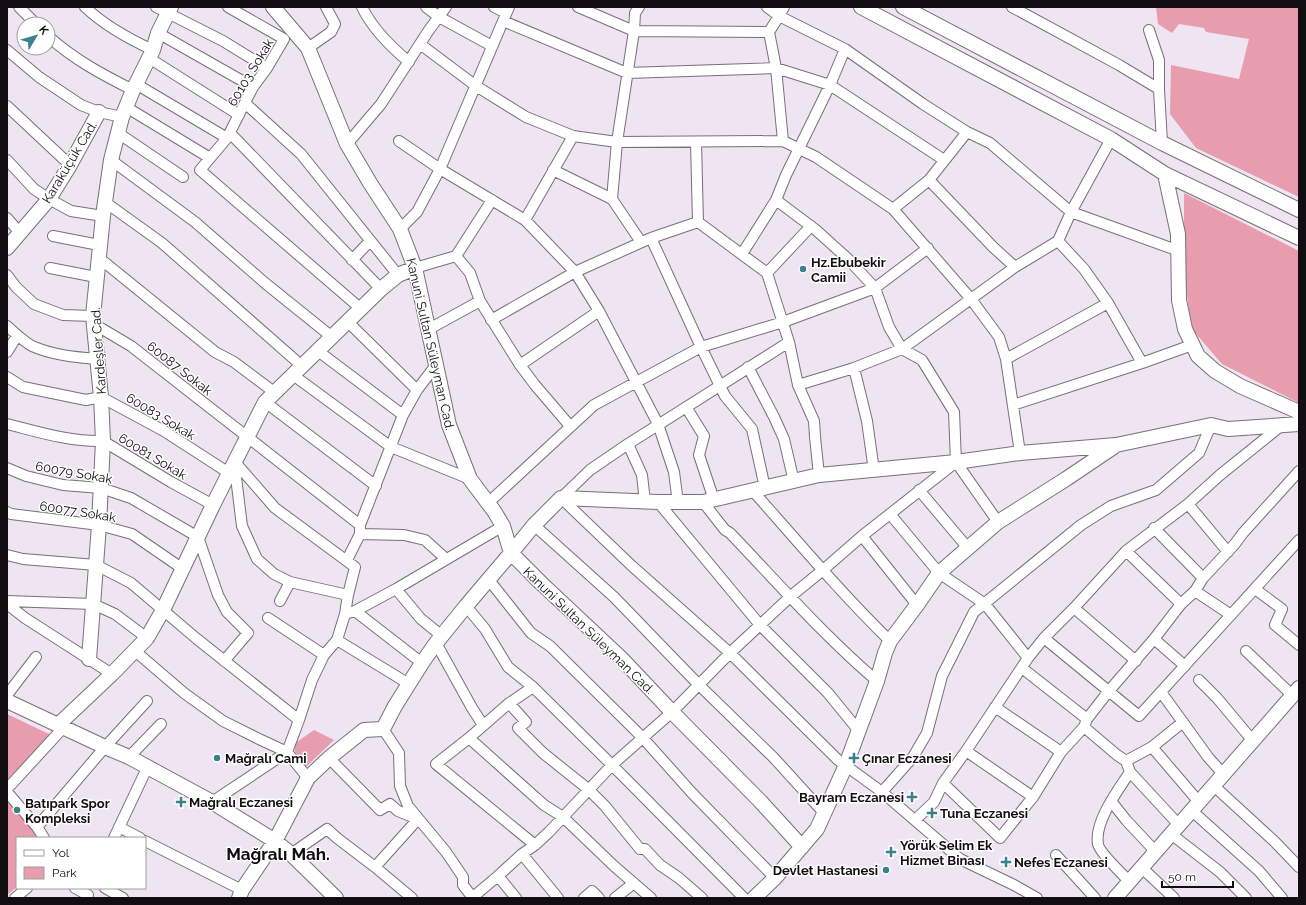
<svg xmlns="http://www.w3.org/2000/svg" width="1306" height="905" viewBox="0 0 1306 905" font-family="Raleway,sans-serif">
	<rect width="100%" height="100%" fill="#efe4f1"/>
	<path fill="#e79dad" d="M1156 7H1299V197L1196 148 1170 114 1171 65 1239 79 1249 39 1206 32 1204 28 1179 24 1172 33 1158 24Z
		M1184 193 1299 251V403L1222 364 1191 328 1184 269Z
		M7 714 51 735 7 780Z
		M314 730 334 740 307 766H303L296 756 294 744Z
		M7 781 46 838H17V887L7 895Z"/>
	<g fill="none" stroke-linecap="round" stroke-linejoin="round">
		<g stroke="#796f7a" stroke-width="12">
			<path id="street" d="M19 7 36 24
				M85 7C105 26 129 39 153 50
				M156 7 223 41 267 68
				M228 7 284 39 267 68 253 87 227 138 200 170 360 308
				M362 7C372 28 391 47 409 62
				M426 7 439 17 492 46
				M494 7 506 13
				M578 7 634 31 769 32 779 16 784 7
				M767 7 779 16 845 49 923 104 967 132 990 143 1071 212 1179 251
				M1012 7 1119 65 1159 89 1162 143
				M503 21 627 73 776 68 830 85 944 160
				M1149 30 1159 60V89
				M769 32 776 68 783 141
				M158 33 253 87
				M48 36C73 59 103 75 133 90
				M420 44 476 86 526 117 573 136 617 142 783 141 816 157 893 209 971 299 999 337 1006 359 1020 453
				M308 48 331 32 335 24 326 7
				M7 50 39 77 81 105 99 112 122 117
				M149 58 239 115
				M136 84 227 138
				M245 103 301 154 398 275
				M7 106 70 165
				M126 107 210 158
				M118 133 183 177
				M230 133 381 289
				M399 141 440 169 525 220 575 272 599 311 658 424 674 472 678 503
				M696 142 698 222
				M347 144 381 104 429 30 446 7
				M7 160 34 189 49 199 71 211 103 216
				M111 160 195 222 265 283 332 337
				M553 170 612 199 641 242
				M929 180 993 247 1015 267
				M612 199 617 142 634 31 635 13 639 7
				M776 200 816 230 848 259 875 288 889 327 902 349 922 360 954 412 956 462 998 522
				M105 202 162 243 302 366
				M893 209 929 180 967 132
				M7 218 21 234
				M525 220 573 136
				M698 222 767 273 789 342 798 385 814 421 815 437 819 475
				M400 229 417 212 440 169 509 7
				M53 236 99 245
				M651 238 701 347 725 396 752 429 765 488
				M1058 241 1084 269 1108 303 1142 363
				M742 254 776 200 786 175 830 85 845 49
				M456 256 470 273 480 301 520 365 535 385 570 426
				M98 257 215 352 234 362 274 392
				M352 260 370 241
				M50 268 96 277
				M415 268 456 256 492 200
				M767 273 811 226
				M7 275 16 287 34 304 63 315 93 316
				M491 320 575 272 651 238 698 222
				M347 321 417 390
				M94 324 131 346 360 525
				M7 326C15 333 23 341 32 346 52 355 75 357 97 359
				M429 329 480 301
				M789 342 628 444 590 470 561 498 632 566 730 653 838 760 882 792 960 859 1014 885 1037 898
				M318 351 403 415
				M7 352 17 336
				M1006 359 1108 303
				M520 365 599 311
				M748 367 774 417 784 439 794 482
				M854 368 867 421 874 471
				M293 375 391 447 470 479
				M7 377 23 387 86 400 101 397 164 431 229 473
				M798 385 854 368 902 349 1015 267 1058 241 1071 212 1111 139
				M265 402 376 486
				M1013 405 1142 363 1192 345
				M686 407 704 436 699 455 714 500
				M7 424C39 432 70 442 103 441L171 482 213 505
				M628 444 642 475 645 502
				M234 461 242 526 257 559 274 574 290 582 348 595
				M7 468 26 476 63 485 101 488 131 498 198 537 218 595 227 612 248 633 224 661
				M919 490 967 547
				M753 491C798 542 842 594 890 641
				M658 502 760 625 828 693 859 731
				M703 502 725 530 730 533C778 583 824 636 877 681
				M488 503 594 405 701 347 783 322 875 288 928 248
				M1188 504 1228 552
				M7 512 11 514 99 525 132 534 183 569
				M890 514 939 573 985 604 1028 658
				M534 525 614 597 699 685 774 758 824 813
				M1154 528 1203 578
				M360 534 404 535 425 540 446 559
				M862 536 917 605
				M1126 551 1181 604
				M7 555 23 559 96 565 131 583 197 639 299 720
				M347 560 360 534V525L403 415 417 390 436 365
				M489 580 531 633 550 646 642 737 692 793 775 878
				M396 589 421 619 442 636
				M1255 589 1282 609 1275 625 1299 645
				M1195 591 1231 615
				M7 601 93 604 115 614 147 638
				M280 601 290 582
				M7 604 25 618 112 674
				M466 606 485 629 508 667 533 687 612 765 744 898
				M1074 608 1136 661
				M355 611 422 663
				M345 614 355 611 396 589 503 526
				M268 618 324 655
				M1044 638 1139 716 1299 540
				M1154 639 1185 666
				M337 640 409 684
				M436 643 472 708 483 725
				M135 651 184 693 223 721 259 739 287 752 308 778
				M1246 651 1293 696
				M1022 668 1087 719
				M1199 680 1217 698 1253 741
				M533 687 508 704 469 738 436 764 535 845
				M1161 692 1208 757 1224 775
				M7 695 36 657
				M509 703 526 722 518 728 543 753 588 789 605 806 640 849H645L660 865 679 878 702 898
				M995 707 1061 752
				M1084 727 1117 755 1126 761 1130 772 1179 825
				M383 729 399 753 400 786 408 806 446 852 463 877V885L473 898
				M469 738 544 805 563 817 614 866 651 898
				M1152 747 1199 802
				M966 751 1033 797
				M129 757 161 724
				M329 758 380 810 390 804 398 811 418 819 375 867
				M1126 761 1152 747 1183 722
				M943 783 1000 838 1033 797 1061 752 1084 727 1087 719 1108 692 1154 639 1181 604 1195 591 1203 578 1234 545 1243 533 1299 471
				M1214 786 1274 841 1299 867
				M7 789 63 728
				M7 792 37 827 44 838
				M882 792 913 757 927 733 942 676 974 612 1081 525 1111 506 1156 490 1199 453 1211 425
				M1111 801 1126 820 1155 851
				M212 802 287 752 299 720 312 680 324 655 337 640 345 614 348 595 355 567 275 508 234 461
				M1191 810 1259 871 1282 898
				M915 820 934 802 943 783 966 751 1028 658 1044 638 1074 608 1126 551 1188 504 1220 475 1282 425
				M37 827 105 747 147 701
				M119 827 140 838
				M1171 834 1220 872 1246 898
				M114 838 148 766
				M145 841 242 890
				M291 854 327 829 337 838 375 867 412 898
				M522 854 558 898
				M1056 855 1095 898
				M1142 868 1174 898
				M498 876 516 898
				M1130 882C1123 875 1099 852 1098 844 1094 822 1118 790 1130 772
				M75 888 88 895
				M105 888 123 898
				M473 897 498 876 522 854 535 845 549 832 612 765 672 712 730 653 791 596 823 570 862 536 956 462
				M15 898 27 888
				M584 898 592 891 599 898
				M615 898 634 883"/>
		</g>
		<g stroke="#796f7a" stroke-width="16">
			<path id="secondary" d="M273 7 308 48 347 144 370 183 400 229 415 268 449 425 470 479 494 511 503 526 511 553 541 583 622 659 672 712 760 801 802 847
				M861 7 1111 139 1165 174 1299 238
				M903 7 1162 143 1299 210
				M1165 174 1178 234 1179 300 1185 329 1198 356 1215 371 1240 386 1299 412
				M7 248 49 199 70 165 99 112
				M89 659 99 525 103 441 101 397 93 316 103 216 111 160 122 117 133 90 153 50 158 33 171 7
				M7 701 105 747 129 757 212 802 275 841 291 854 336 898
				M58 725 112 674 147 638 163 610 213 505 265 402 381 289 398 275 415 268
				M239 898 242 890 275 841 308 778 329 758 364 730 383 729 395 706 422 663 436 643 466 606 511 553 534 525 561 498 658 502H703L819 475 956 462 1020 453 1116 445 1211 425 1228 429 1299 424
				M754 898 775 878 817 829 846 765 877 681 885 653 890 641 917 605 939 573 998 522 1066 479 1115 446
				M1115 898 1299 688"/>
		</g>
		<use href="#street" stroke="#fff" stroke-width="10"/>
		<use href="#secondary" stroke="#fff" stroke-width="14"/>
	</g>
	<g fill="#3a808d" stroke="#fff" stroke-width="1.5">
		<circle cx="803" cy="269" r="4"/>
		<circle cx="217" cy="758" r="4"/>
		<path d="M852 752h4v4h4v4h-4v4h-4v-4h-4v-4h4z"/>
		<path d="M910 791h4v4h4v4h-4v4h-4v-4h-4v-4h4z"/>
		<path d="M179 796h4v4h4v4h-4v4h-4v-4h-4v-4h4z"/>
		<circle cx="17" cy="810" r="4"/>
		<path d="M930 807h4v4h4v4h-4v4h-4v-4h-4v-4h4z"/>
		<path d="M889 846h4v4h4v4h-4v4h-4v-4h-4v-4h4z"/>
		<path d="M1004 856h4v4h4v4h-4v4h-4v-4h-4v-4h4z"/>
		<circle cx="886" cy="870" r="4"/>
	</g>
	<g text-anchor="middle" stroke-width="3" stroke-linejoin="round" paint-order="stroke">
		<g font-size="13" fill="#110d11" stroke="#fff">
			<text transform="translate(250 72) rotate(-59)" y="5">60103 Sokak</text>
			<text transform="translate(69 162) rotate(-59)" y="5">Karaküçük Cad.</text>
			<text transform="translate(431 344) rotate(77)" y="5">Kanuni Sultan Süleyman Cad.</text>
			<text transform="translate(98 351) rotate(-94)" y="5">Kardeşler Cad.</text>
			<text transform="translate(180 368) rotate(38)" y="5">60087 Sokak</text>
			<text transform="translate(161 416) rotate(31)" y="5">60083 Sokak</text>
			<text transform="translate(153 456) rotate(31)" y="5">60081 Sokak</text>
			<text transform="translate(74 472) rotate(10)" y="5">60079 Sokak</text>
			<text transform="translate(78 511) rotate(9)" y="5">60077 Sokak</text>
			<text transform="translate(589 630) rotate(44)" y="5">Kanuni Sultan Süleyman Cad.</text>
		</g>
		<g font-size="13" font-weight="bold" fill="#110d11" stroke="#fff" text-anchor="start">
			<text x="811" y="267">Hz.Ebubekir<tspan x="811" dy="15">Camii</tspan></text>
			<text x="225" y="763">Mağralı Cami</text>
			<text x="862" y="763">Çınar Eczanesi</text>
			<text x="904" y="802" text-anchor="end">Bayram Eczanesi</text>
			<text x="189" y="807">Mağralı Eczanesi</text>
			<text x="25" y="808">Batıpark Spor<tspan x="25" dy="15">Kompleksi</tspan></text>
			<text x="940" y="818">Tuna Eczanesi</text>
			<text x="900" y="850">Yörük Selim Ek<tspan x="900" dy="15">Hizmet Binası</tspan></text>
			<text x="1014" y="867">Nefes Eczanesi</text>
			<text x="878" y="875" text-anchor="end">Devlet Hastanesi</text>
		</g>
		<g font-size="17" font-weight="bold" fill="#110d11" stroke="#fff">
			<text x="278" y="860">Mağralı Mah.</text>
		</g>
	</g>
	<rect width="1306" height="905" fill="none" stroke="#110d11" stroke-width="16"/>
	<rect x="16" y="837" width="130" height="52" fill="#ffffff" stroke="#a09ea0"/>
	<rect x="24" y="850" width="20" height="6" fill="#ffffff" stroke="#a09ea0"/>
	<text x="52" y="857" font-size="12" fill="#110d11">Yol</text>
	<rect x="24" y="867" width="20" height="12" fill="#e79dad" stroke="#a09ea0"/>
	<text x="52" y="877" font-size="12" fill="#110d11">Park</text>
	<g transform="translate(36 36) rotate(52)"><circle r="19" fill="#ffffff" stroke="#a09ea0"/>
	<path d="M0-3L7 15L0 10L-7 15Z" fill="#3a808d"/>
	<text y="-6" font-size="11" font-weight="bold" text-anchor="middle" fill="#110d11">K</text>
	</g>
	<path d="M1162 881v6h71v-6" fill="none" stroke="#110d11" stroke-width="2"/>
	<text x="1168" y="881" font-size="12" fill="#110d11" stroke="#ffffff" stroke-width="3" paint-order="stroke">50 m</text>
</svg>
